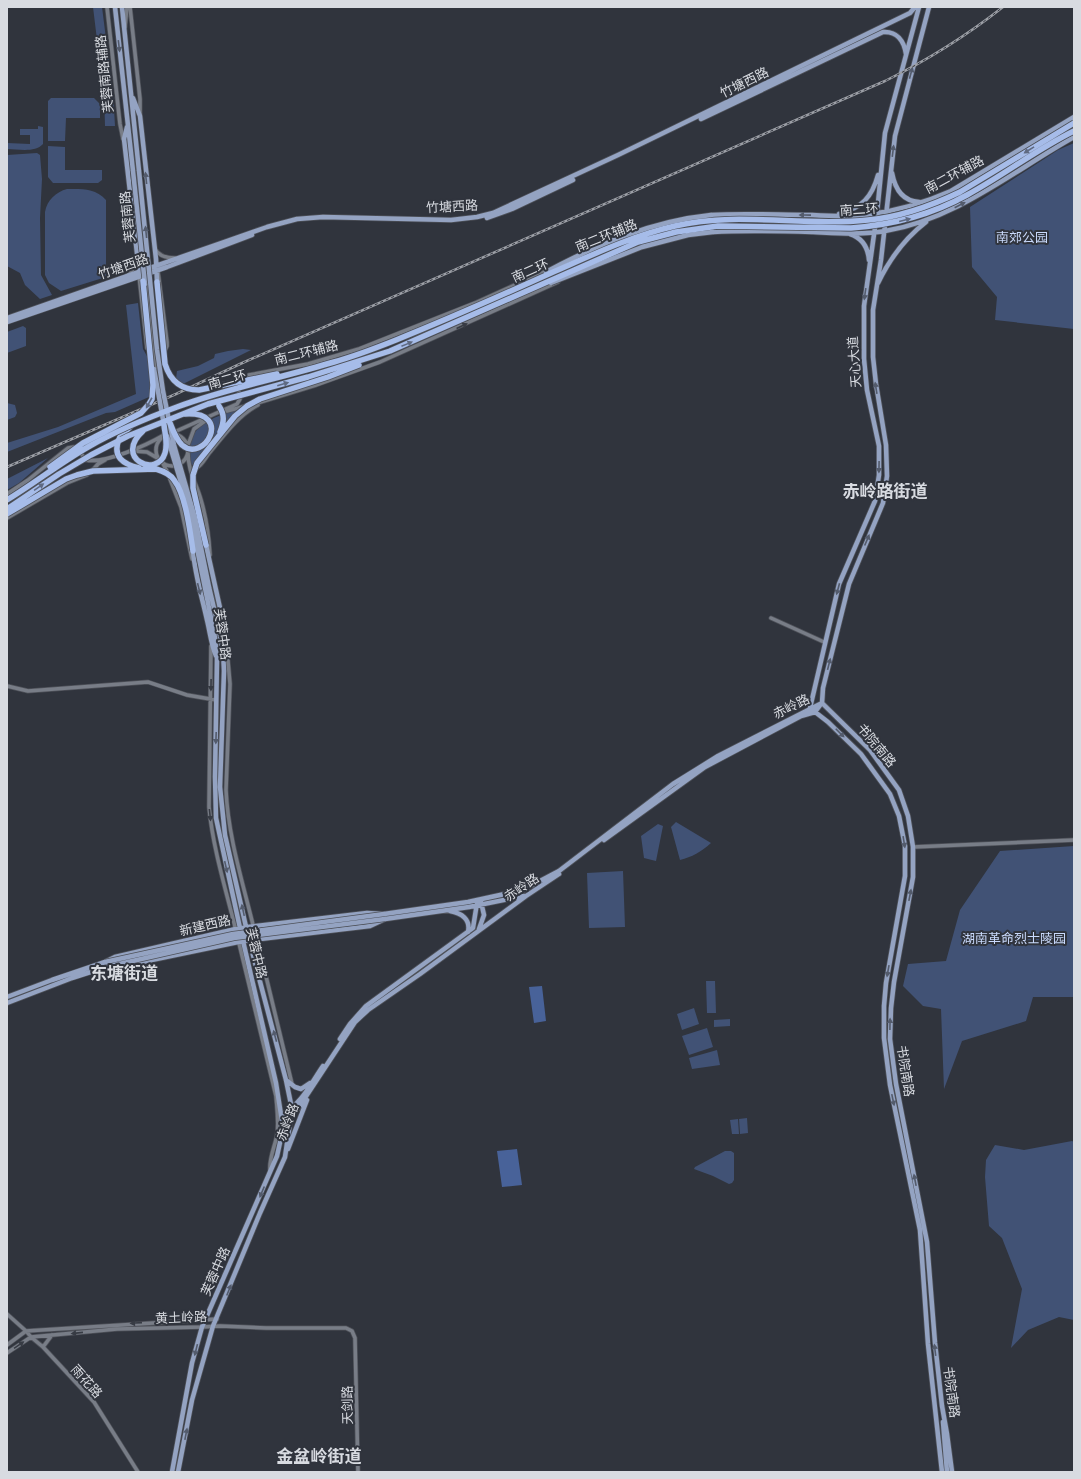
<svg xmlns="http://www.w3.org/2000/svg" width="1081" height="1479" viewBox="0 0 1081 1479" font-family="Arial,'Noto Sans SC',sans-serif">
	<rect width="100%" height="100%" fill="#30343d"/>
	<path fill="#415275" d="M93 7H102L106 39 97 40Z
		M98 45H107L112 86H103Z
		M113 92 115 126H105L104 93Z
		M51 98H94L100 104V118H66L65 141H48V101Z
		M38 126 43 127V144C35 153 18 149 7 149V143L30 144V135H20V129H38Z
		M1074 143V329L995 320 997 297 972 267 970 207 1058 150Z
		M48 146 65 147V170H102V180L98 183H53L48 177Z
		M37 153 40 155 42 179 40 218 41 275 52 295 40 299 25 285 20 273 7 266V155Z
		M67 189C83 189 95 188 106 200V277L61 291 49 283 45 275V212C47 200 56 192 67 189Z
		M138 303 143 349 148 358 151 391 149 397 115 412 106 413 7 452V443L58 427 136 394 126 305Z
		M23 326 26 328V346L7 353V332Z
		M243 349 251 350 183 384 176 379 177 371 198 366 214 358 215 354 228 351Z
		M7 403 15 405 17 413 15 417 7 420Z
		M238 409 191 467C183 427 206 420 238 409Z
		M48 458 19 483 7 490V479Z
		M676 822 711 843C701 852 692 857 680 860L671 827Z
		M658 824 663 826 656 861 644 858 641 836Z
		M1074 846V997H1033L1026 1021 962 1041 944 1089 941 1009 923 1006 903 986 908 964 946 961 960 910 1000 851Z
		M623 871 625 927 589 928 587 873Z
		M706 981H715L716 1013H707Z
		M694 1008 699 1024 682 1030 677 1014Z
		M730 1019V1026L714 1027V1020Z
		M707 1028 713 1047 689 1055 682 1036Z
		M717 1050 720 1065 692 1069 689 1058Z
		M747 1118 748 1133 740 1134 739 1119Z
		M738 1119 739 1134H732L730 1120Z
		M1072 1141 1074 1142V1320L1059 1317 1028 1330 1011 1348 1022 1289 1002 1238 989 1226 985 1177 986 1160 995 1145 1024 1150Z
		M725 1151H731L734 1153V1180L732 1183 729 1184 713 1176 694 1169 695 1167Z"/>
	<path fill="#486299" d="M542 986 546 1021 534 1023 529 987Z
		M517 1149 522 1185 502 1187 497 1151Z"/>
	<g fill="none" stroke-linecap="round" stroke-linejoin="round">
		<g stroke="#4e5159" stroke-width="5">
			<path id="minor" d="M107 7 120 124 123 139
				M130 7 140 99V115
				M125 27 127 7
				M155 249C159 256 167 258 175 258
				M623 252 659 239 686 233
				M158 272 167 342V346L159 363
				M139 275 147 348
				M127 276 133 269 136 259
				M146 281 154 359
				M150 354 155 361 156 372
				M241 381 249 375 308 364 359 349 475 303 548 270
				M254 404 316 385 380 362 558 282
				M227 411 246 406
				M172 433 237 404 240 399 238 386
				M156 450a16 16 0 1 1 32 0a16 16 0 1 1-32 0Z
				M188 445 194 429 205 421
				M134 451 147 452 159 459
				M188 452C188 472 196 482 201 500 206 517 209 537 210 555
				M162 462 168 473
				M194 469C202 467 206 456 211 451 225 434 239 415 258 405
				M92 471 98 464 105 460
				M170 479 181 507 192 559
				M7 494 28 480 68 448 74 447 79 451 86 460C105 464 147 445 164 435L166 433
				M7 518 67 483 87 475
				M771 618 824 642
				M226 638 230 684 226 790C228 837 243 883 254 929
				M211 646 209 807C213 849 226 890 236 931
				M7 686 28 691 148 682 187 695 216 700
				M913 847 1074 840
				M238 939 276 1096C277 1109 279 1122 277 1135 275 1146 269 1158 270 1170
				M257 939 292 1084
				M7 1314 26 1331 31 1337 43 1347 94 1402 138 1472
				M7 1345 26 1331 217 1319
				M43 1347 52 1335
				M7 1353 31 1337 117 1329 202 1327 220 1326 266 1328H346L352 1331 355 1338 358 1472"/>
		</g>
		<g stroke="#4e5159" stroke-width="6">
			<path id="major" d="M115 7 133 171
				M122 7 139 171
				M133 98 140 116 156 259 157 282
				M701 119 883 32C897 31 904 41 906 54
				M127 127 124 139 138 262 141 274
				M892 173C895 189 902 201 919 202
				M839 214C862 208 872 197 878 175
				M711 215C745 213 778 215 812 215 830 216 848 217 866 215 896 211 924 203 951 191L1074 117
				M487 218 512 209 573 180
				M713 232C746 230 779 231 813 232 836 233 862 235 885 231 957 219 1013 171 1074 137
				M850 234C862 238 868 247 869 260
				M878 283C890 258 904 239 926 222
				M7 318 224 242 267 227 297 219 323 217 451 220 477 217 493 213 618 155 910 13 915 7
				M7 322 167 267 252 235
				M206 545 226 635 223 647
				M193 551C195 575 202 597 207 620 210 632 211 644 216 656
				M822 703 870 750 899 790 908 816 913 847V877L894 982 891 1008 890 1039 896 1084 927 1242 935 1343 942 1406 947 1434 952 1472
				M822 703 823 688 849 584 883 503 887 476 886 445 876 384 873 357V310L881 260 895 136 929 7
				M810 708 828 722 861 754 890 794 899 816 905 846V876L886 983 884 1006V1038L890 1085 920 1230 928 1344 942 1472
				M810 708 839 584 875 501 879 475V446L867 390 864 359V306L877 213 885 133 919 7
				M604 840 705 767 801 716 815 712 821 704
				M450 911C461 913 471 919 468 932
				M479 929 484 915 481 902
				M7 997 52 980 105 962 115 957 240 928 367 913 384 914 468 902 523 890 559 871 673 784 718 756 822 703
				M7 1003 72 978 106 967H118L243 941 370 926 385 919 469 907 524 896
				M340 1039 350 1024 366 1006 473 928 477 903
				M286 1080 295 1087 301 1089 310 1083
				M282 1115C302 1103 310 1085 323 1066
				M282 1118 297 1110 355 1022 368 1010 420 974 526 896 559 874
				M288 1149 307 1100
				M943 1422 947 1472
				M172 1472 192 1363 202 1327 277 1156 281 1138 282 1121 276 1083 240 928 216 818 215 777 217 659 215 638 205 588
				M178 1472 192 1400 213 1326 260 1213 285 1157 292 1109 286 1080 249 940 225 835 220 787 224 671 223 651 217 621 209 587"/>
		</g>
		<g stroke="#4e5159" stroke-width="7">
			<path id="highway" d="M120 437 130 427"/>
		</g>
		<use href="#minor" stroke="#787d87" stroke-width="3.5"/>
		<use href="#major" stroke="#94a3c2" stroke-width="4.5"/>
		<use href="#highway" stroke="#a6bce9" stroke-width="5.5"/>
		<g stroke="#9c9fa6" stroke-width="2.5">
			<path id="rail" d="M7 467 176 394 240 364 885 81C928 60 966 36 1003 7"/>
		</g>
		<use href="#rail" stroke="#30343d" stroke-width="1" stroke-dasharray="3" stroke-linecap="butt"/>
		<g stroke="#4e5159" stroke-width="6" stroke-linecap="butt">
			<path id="major-bridge" d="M133 171 145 284
				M139 171 157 350 163 391 174 445 195 518 209 587
				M546 272C598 244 652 221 711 215
				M551 283 642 247 688 235 713 232
				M154 369 164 425
				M167 436 189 509 205 588
				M105 962 233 934 384 914
				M106 967 234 938 385 919"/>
		</g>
		<g stroke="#4e5159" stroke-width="7" stroke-linecap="butt">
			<path id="highway-bridge" d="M157 282 165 364C170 380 181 390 199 390L277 374
				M219 406C225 415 224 422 220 432
				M170 423C173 431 176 439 182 445 204 464 234 411 185 414
				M143 431C113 458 157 479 165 453 168 444 165 434 164 425
				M119 439C112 457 123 464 139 468
				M50 467 83 443 141 413 149 404 152 399 153 385 143 281
				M7 500C35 483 60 463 88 447 116 431 147 418 177 407 228 388 281 378 334 362 355 356 376 348 396 340 448 319 500 296 551 273 592 255 631 236 675 226 738 211 804 227 868 220 901 217 931 206 960 192L1074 123
				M7 509 59 474 91 455 128 436 208 404 308 377 390 351 638 242 676 232 718 226 851 228C892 225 931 215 967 195 1004 175 1037 149 1074 131
				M7 514 66 479 77 475 93 471 156 469C163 471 170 474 174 480 186 495 190 532 193 551
				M206 545 193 488V475L197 463 235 416 247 406 260 399 328 377 359 365"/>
		</g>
		<use href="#major-bridge" stroke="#94a3c2" stroke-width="4.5"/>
		<use href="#highway-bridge" stroke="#a6bce9" stroke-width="5.5"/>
	</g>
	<defs><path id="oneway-solid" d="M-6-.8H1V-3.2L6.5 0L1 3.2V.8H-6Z"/></defs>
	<g fill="#535b6c">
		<use href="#oneway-solid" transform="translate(119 46) rotate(83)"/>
		<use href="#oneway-solid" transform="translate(911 73) rotate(-75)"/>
		<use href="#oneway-solid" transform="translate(893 151) rotate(-83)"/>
		<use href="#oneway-solid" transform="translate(146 178) rotate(-96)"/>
		<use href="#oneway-solid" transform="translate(960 205) rotate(-27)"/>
		<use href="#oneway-solid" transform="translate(805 215) rotate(-179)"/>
		<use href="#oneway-solid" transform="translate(146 232) rotate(-96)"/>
		<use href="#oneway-solid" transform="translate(865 294) rotate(98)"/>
		<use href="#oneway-solid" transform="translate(876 388) rotate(-99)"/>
		<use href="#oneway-solid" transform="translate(879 467) rotate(91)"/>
		<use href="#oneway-solid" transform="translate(867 540) rotate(-67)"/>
		<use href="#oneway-solid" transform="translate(199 589) rotate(76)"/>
		<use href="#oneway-solid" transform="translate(838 589) rotate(105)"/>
		<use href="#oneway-solid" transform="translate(829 664) rotate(-76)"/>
		<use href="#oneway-solid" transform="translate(840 733) rotate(45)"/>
		<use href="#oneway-solid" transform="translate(216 738) rotate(92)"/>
		<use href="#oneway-solid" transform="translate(904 842) rotate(81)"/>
		<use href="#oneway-solid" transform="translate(226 867) rotate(77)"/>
		<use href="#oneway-solid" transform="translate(910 895) rotate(-79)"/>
		<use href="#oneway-solid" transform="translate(243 910) rotate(-102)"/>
		<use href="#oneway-solid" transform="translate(888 971) rotate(100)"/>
		<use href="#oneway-solid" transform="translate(890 1024) rotate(-89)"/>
		<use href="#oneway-solid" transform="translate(275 1036) rotate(-105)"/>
		<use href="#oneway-solid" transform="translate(893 1100) rotate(78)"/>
		<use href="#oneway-solid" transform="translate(915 1180) rotate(-101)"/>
		<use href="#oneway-solid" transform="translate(262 1192) rotate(113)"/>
		<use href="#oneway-solid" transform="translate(229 1290) rotate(-68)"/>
		<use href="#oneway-solid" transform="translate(196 1350) rotate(104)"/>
		<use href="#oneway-solid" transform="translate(935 1350) rotate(-97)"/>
		<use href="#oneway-solid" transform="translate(186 1434) rotate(-79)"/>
	</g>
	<g fill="#5f6a82">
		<use href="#oneway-solid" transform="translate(1029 150) rotate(148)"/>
		<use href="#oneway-solid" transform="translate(905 220) rotate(-14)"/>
		<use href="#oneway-solid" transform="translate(407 344) rotate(-22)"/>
		<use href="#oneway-solid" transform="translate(283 384) rotate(-16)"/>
		<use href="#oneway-solid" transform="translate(149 403) rotate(119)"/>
		<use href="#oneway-solid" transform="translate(39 487) rotate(-35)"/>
	</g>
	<g fill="#373b44">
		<use href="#oneway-solid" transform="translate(462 326) rotate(-25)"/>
		<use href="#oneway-solid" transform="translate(211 685) rotate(91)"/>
		<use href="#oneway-solid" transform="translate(210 815) rotate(84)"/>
		<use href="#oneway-solid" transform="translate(136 1323) rotate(176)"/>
		<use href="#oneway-solid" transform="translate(77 1333) rotate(174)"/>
		<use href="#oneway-solid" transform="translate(19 1345) rotate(-34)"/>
	</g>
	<g text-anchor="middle" stroke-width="4" stroke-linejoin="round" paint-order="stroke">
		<g font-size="13" fill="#d8dbe1" stroke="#30343d">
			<text transform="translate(104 74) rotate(-96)" y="5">芙蓉南路辅路</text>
			<text transform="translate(744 82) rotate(-26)" y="5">竹塘西路</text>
			<text transform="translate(954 174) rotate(-28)" y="5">南二环辅路</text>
			<text transform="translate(452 206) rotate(-3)" y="5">竹塘西路</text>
			<text transform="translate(859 209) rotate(-4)" y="5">南二环</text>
			<text transform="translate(127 217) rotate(-96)" y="5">芙蓉南路</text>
			<text transform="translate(606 235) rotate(-22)" y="5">南二环辅路</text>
			<text transform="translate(123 266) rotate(-19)" y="5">竹塘西路</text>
			<text transform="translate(530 270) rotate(-24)" y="5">南二环</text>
			<text transform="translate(306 352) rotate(-14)" y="5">南二环辅路</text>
			<text transform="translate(854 362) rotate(-94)" y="5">天心大道</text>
			<text transform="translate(227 379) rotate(-16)" y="5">南二环</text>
			<text transform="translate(223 634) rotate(82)" y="5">芙蓉中路</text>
			<text transform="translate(791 706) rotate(-26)" y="5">赤岭路</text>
			<text transform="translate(877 745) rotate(50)" y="5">书院南路</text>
			<text transform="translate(521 887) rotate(-34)" y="5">赤岭路</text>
			<text transform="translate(205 925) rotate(-13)" y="5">新建西路</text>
			<text transform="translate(257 953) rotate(77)" y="5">芙蓉中路</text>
			<text transform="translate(906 1071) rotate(81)" y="5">书院南路</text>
			<text transform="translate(287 1122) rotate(-69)" y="5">赤岭路</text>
			<text transform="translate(215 1271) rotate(-66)" y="5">芙蓉中路</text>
			<text transform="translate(181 1317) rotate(-2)" y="5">黄土岭路</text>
			<text transform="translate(87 1381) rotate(48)" y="5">雨花路</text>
			<text transform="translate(952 1392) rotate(82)" y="5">书院南路</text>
			<text transform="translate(347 1405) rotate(-91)" y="5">天剑路</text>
		</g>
		<g font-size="13" fill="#cadafc" stroke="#30343d">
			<text x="1022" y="242">南郊公园</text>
			<text x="1014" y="943">湖南革命烈士陵园</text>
		</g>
		<g font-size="17" font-weight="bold" fill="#d8dbe1" stroke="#30343d">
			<text x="885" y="497">赤岭路街道</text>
			<text x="124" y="979">东塘街道</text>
			<text x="319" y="1462">金盆岭街道</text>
		</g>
	</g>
	<rect width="1081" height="1479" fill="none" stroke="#d8dbe1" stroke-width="16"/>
</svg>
